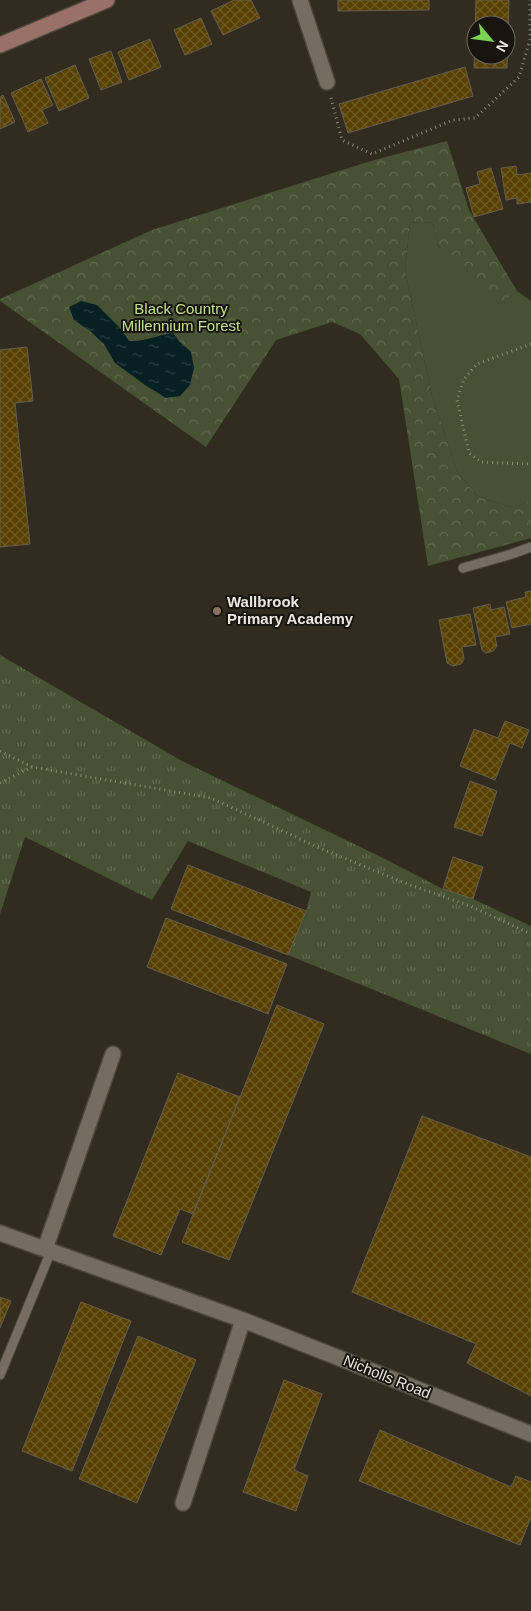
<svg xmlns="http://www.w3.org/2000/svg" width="531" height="1611" viewBox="0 0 531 1611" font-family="Helvetica,sans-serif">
	<defs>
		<pattern id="forest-crowns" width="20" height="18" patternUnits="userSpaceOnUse" patternTransform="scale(1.25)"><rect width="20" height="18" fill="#465233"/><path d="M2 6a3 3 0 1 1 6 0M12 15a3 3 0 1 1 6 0" fill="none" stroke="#616b50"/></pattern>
		<pattern id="park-tufts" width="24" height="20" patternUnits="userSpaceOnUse" patternTransform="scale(1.25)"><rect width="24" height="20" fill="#465233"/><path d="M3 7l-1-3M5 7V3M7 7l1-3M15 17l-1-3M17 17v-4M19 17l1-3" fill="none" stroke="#616b50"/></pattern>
		<pattern id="water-ripples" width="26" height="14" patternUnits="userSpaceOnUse" patternTransform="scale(1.25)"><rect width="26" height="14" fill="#072024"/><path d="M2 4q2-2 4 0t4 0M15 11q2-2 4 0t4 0" fill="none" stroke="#2b4044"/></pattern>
		<pattern id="building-cross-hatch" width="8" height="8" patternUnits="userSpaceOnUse" patternTransform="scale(1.25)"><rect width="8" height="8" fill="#574000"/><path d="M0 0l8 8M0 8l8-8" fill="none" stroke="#6f5c25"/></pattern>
	</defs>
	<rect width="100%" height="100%" fill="#322c20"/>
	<path fill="#465233" d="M410 222 433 223 439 247 502 303 517 291 531 301V500L514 508 477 496 457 471 432 396 405 271Z"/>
	<path fill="url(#forest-crowns)" d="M447 141 469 210 517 291 502 303C484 291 447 265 439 246 436 239 435 230 433 223L410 222 405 271 432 396 457 471 477 496 514 508 531 500V538L428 566 399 379 360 334 332 322 276 340 206 447 0 301V299L152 230 371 161Z"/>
	<path fill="url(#park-tufts)" d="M0 655 182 761 377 855 443 889 473 899 531 926V1054L288 955 306 911 311 892 188 841 152 900 25 837 0 914Z"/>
	<path fill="url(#water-ripples)" d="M81 301 97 305 120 328 129 341C146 342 156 335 173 333L179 341 191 352 194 368 190 385 180 396 166 398 145 385 115 363 104 344 90 331 74 320 69 307Z"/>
	<path fill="url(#building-cross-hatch)" stroke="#645e50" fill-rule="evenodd" d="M234 0H251L260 18 223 35 211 11Z
		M338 0H429V10L338 11Z
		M476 0H509L507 68H474ZM476 25H506V55H476Z
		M201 18 212 44 185 55 174 30Z
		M150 39 161 67 129 80 118 52Z
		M111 51 122 82 101 90 89 59Z
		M75 65 89 98 59 111 45 78Z
		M465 67 473 96 348 133 339 104Z
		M41 79 53 105 42 110 48 123 28 132 11 93Z
		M3 95 15 122 0 129V97Z
		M516 166 517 175 531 173V202L517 204V198L506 200 501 168Z
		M491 168 503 209 474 217 466 188 480 184 477 172Z
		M27 347 33 401 15 403 30 544 0 547V350Z
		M531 591V624L512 628 506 602 526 597 525 592Z
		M490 604 491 610 504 607 510 634 495 637 497 646 493 651 486 653 482 650 473 608Z
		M470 614 476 645 462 647 464 659 461 664 453 666 447 663 439 620Z
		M505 721 529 730 522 748 510 743 495 780 460 766 474 729 498 738Z
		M470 781 497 791 482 836 454 827Z
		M453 857 483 867 473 899 443 889Z
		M188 865 306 911 288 955 171 909Z
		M166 918 287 964 268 1014 147 967Z
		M277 1005 324 1024 229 1260 182 1242Z
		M178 1073 240 1097 193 1214 180 1209 161 1255 113 1236Z
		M422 1116 531 1157V1396L467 1363 476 1344 352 1292Z
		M0 1297 11 1301 0 1328Z
		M81 1302 131 1321 72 1471 22 1451Z
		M138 1336 196 1360 137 1503 79 1479Z
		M284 1380 322 1394 294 1470 308 1476 296 1511 243 1492Z
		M380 1430 511 1487 516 1476 531 1482V1517L520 1545 359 1481Z"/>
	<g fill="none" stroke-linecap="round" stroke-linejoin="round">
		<g stroke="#4c473d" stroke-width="11">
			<path id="service" d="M463 568 512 554 531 547
				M0 1375 51 1251"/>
		</g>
		<g stroke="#4c473d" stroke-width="18">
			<path id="minor" d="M300 0 327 82
				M0 1233 243 1320 531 1434
				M45 1249 113 1054
				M183 1503 243 1320"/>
		</g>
		<g stroke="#4c473d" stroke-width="18">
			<path id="secondary" d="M0 45 107 0"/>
		</g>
		<path stroke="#8f8a80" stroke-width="3" stroke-dasharray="1 4" stroke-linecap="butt" d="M331 98 342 140 372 154 453 120 475 118 519 77 530 40V0
			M531 344 477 364 464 379 457 400 469 453 481 462 531 464
			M0 751 32 767 211 798 324 850 410 885 470 906 531 934
			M0 783 32 767"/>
		<use href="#service" stroke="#756e60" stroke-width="9"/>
		<use href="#minor" stroke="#756e60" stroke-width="15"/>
		<use href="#secondary" stroke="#997168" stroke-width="15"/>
	</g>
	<circle fill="#8d6e63" stroke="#18150f" stroke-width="2" cx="217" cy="611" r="5"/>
	<g text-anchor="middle" stroke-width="4" stroke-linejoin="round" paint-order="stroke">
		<g font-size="15" fill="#c2e191" stroke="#18150f">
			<text x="181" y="314">Black Country<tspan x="181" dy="17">Millennium Forest</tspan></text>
		</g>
		<g font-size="15" font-weight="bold" fill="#ece8e0" stroke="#18150f" text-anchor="start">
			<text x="227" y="607">Wallbrook<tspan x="227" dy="17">Primary Academy</tspan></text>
		</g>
		<g font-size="15" fill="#ece8e0" stroke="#18150f">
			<text transform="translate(387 1377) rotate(22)" y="5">Nicholls Road</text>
		</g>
	</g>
	<g transform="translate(491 40) rotate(119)"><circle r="24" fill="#18150f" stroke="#6d6963"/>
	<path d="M0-4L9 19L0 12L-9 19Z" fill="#7dd154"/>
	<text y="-8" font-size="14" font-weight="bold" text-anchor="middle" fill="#ece8e0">N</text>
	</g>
</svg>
